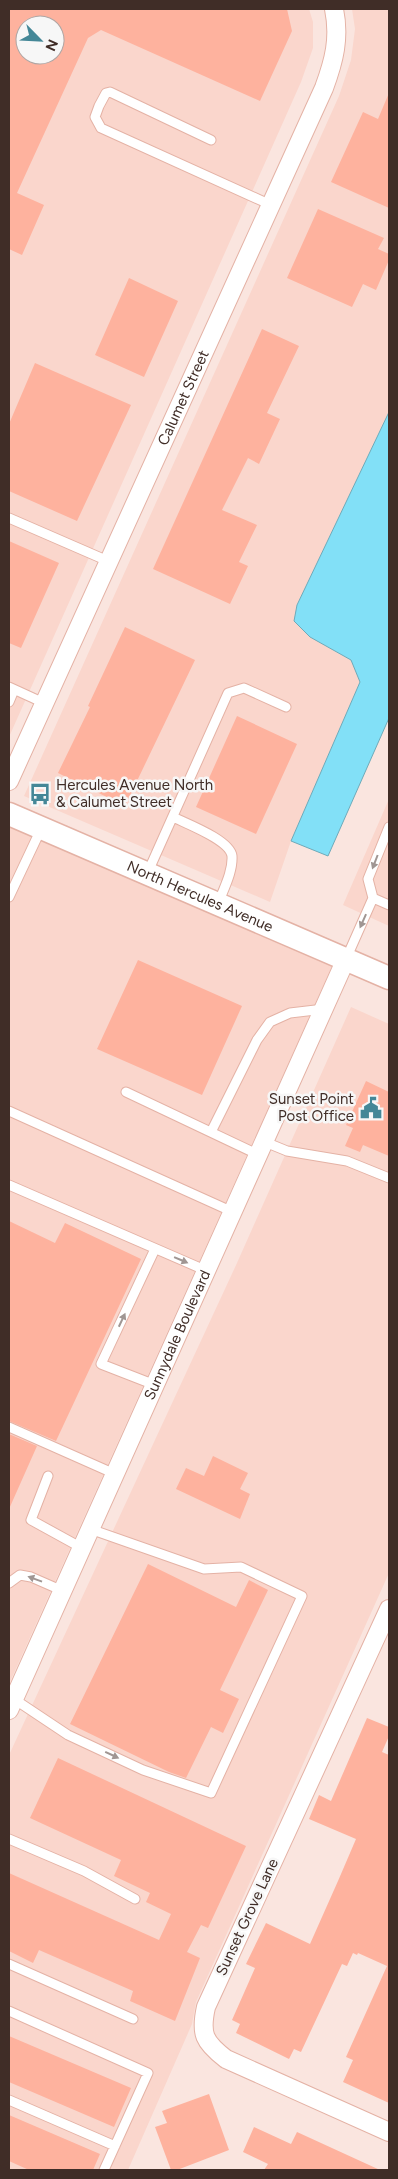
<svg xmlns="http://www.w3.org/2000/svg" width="398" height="2179" viewBox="0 0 398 2179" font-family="Figtree,sans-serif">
	<rect width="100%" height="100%" fill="#fae5df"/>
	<path fill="#fad6cc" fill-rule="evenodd" d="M9 9H309L313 22V48L301 82 9 737ZM25 25H55V55H25Z
		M352 9H389V412L297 605 310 637 351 660 360 682 291 841 270 902 24 796 339 96 351 60 355 29Z
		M389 799V926L343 905Z
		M9 824 333 964 9 1684Z
		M351 1007 389 1024V1573L196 2002 192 2024 128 2170H9V1755L237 1263Z"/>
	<path fill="#82e0f7" stroke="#6eaab9" d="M389 412V718L328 856 291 841 360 682 351 660 310 637 294 621 297 605Z"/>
	<path fill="#feb29e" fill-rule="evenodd" d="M9 9H287L292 31 260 101 101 30 88 38 17 193 44 205 22 255 9 249ZM25 25H55V55H25Z
		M389 93V208L331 182 363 112 378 119Z
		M318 209 384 238 378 249 389 254V260L376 290 363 284 352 307 287 278Z
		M129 278 178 301 144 377 95 355Z
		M262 329 299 346 267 413 280 419 259 464 248 458 222 510 257 525 239 562 248 566 230 604 153 569Z
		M35 363 131 405 77 521 9 491V424Z
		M9 541 59 563 21 648 9 643Z
		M125 627 195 660 125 806 58 773 90 707 88 706Z
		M237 716 297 744 256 834 196 807Z
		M138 960 242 1006 202 1095 97 1049Z
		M366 1081 389 1092V1156L363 1145 360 1152 345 1146 353 1128 346 1125Z
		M9 1221 55 1243 65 1223 141 1259 56 1441 9 1421Z
		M9 1434 37 1446 9 1509Z
		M213 1456 248 1473 240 1489 250 1494 240 1519 176 1489 186 1468 204 1476Z
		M148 1564 236 1607 249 1580 268 1590 220 1690 239 1699 223 1733 211 1727 186 1778 169 1772 70 1724Z
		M367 1718 389 1727V1736L382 1752 389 1755V2103L343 2082 353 2060 346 2057 387 1966 358 1953 357 1955 353 1953 347 1966 342 1964 301 2052 294 2049 289 2059 236 2033 240 2024 232 2020 255 1968 246 1964 266 1923 310 1944 338 1881 356 1839 309 1819 319 1795 331 1801Z
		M58 1758 246 1846 208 1928 201 1925 187 1952 200 1958 175 2021 130 2001 133 1991 39 1950 33 1963 9 1951V1873L159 1940 171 1914 146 1902 150 1893 114 1876 121 1860 30 1818Z
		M9 2036 131 2088 114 2127 9 2082Z
		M209 2094 229 2150 177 2170H171L155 2127 167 2123 162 2111Z
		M9 2115 100 2154 93 2170H29L9 2161Z
		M254 2127 291 2144 297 2132 380 2170H264L268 2164 243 2152Z"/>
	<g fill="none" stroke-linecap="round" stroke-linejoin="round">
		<g stroke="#e4b2a5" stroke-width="11">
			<path id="service" d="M211 140 110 92 106 93 99 106 95 117 101 128 271 205
				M9 518 108 561
				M9 687 44 703
				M9 702 14 690
				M173 817C187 824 230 840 232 856 233 872 223 890 218 904
				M147 874 228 693 244 688 286 707
				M9 897 41 829
				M373 898 368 879 389 827
				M346 959 373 898 389 905
				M126 1092 259 1155
				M9 1111 233 1212
				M211 1132 257 1040 270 1022 290 1013 324 1009
				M265 1142 287 1151 347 1161 389 1178
				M9 1185 207 1271
				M155 1249 101 1364 155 1385
				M9 1427 115 1474
				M48 1476 31 1520 82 1548
				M9 1583 20 1575 31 1577 63 1591
				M14 1699 68 1735 143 1770 211 1793 302 1596 241 1567 204 1569 90 1529
				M9 1839 84 1871 135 1899
				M9 1964 133 2019
				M9 2011 148 2073 104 2170
				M9 2100 115 2146"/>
		</g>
		<g stroke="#e4b2a5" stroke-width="20">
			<g id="minor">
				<path id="s1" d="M9 781 324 88C334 61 340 38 334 9"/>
				<path d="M389 1609 206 2007C200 2034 204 2042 226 2059L389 2132"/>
				<path id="s2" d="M9 1710 346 959"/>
			</g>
		</g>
		<g stroke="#e4b2a5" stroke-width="25">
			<g id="tertiary">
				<path id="s3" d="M9 814 389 978"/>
			</g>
		</g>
		<use href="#service" stroke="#fff" stroke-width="9"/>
		<use href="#minor" stroke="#fff" stroke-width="18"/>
		<use href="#tertiary" stroke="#fff" stroke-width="22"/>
	</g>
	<defs><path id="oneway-solid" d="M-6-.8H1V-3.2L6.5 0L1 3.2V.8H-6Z" transform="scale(1.25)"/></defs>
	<g fill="#a09693">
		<use href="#oneway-solid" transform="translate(375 862) rotate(111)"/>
		<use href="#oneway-solid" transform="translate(363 921) rotate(114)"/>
		<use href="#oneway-solid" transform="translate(181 1260) rotate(23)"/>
		<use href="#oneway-solid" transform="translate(122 1320) rotate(-65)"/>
		<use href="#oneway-solid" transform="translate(35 1579) rotate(-160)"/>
		<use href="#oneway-solid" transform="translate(112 1755) rotate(25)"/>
	</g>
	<defs>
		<g id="bus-bare" transform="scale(1.725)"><path d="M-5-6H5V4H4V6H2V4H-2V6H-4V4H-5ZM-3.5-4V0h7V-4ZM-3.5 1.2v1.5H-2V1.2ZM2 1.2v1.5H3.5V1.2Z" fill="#448797" stroke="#f7f7f7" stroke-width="2.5" paint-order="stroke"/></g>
		<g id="civic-bare" transform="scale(1.725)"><path d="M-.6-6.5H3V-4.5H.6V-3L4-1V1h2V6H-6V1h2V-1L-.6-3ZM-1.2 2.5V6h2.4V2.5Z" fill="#448797" stroke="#f7f7f7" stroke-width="2.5" paint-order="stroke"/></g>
	</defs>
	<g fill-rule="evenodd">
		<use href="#bus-bare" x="40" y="794"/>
		<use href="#civic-bare" x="371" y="1108"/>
	</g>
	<g text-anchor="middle" stroke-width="5" stroke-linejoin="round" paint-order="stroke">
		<g font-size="15" fill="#402d27" stroke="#f7f7f7">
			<text dy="5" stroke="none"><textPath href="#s1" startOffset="421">Calumet Street</textPath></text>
			<text dy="5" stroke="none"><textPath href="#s3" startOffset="208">North Hercules Avenue</textPath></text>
			<text dy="5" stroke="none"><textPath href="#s2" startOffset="411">Sunnydale Boulevard</textPath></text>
			<text transform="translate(247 1917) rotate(-65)" y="5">Sunset Grove Lane</text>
		</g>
		<g font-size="15" fill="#402d27" stroke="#f7f7f7" text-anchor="start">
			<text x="56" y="790">Hercules Avenue North<tspan x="56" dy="17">&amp; Calumet Street</tspan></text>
			<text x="354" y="1104" text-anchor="end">Sunset Point<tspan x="354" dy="17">Post Office</tspan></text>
		</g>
	</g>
	<rect width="398" height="2179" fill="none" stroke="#402d27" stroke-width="20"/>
	<g transform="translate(40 40) rotate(114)"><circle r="24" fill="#f7f7f7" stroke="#aea6a4"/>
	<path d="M0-4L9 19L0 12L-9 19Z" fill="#448797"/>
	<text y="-8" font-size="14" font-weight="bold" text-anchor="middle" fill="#402d27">N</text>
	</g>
</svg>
